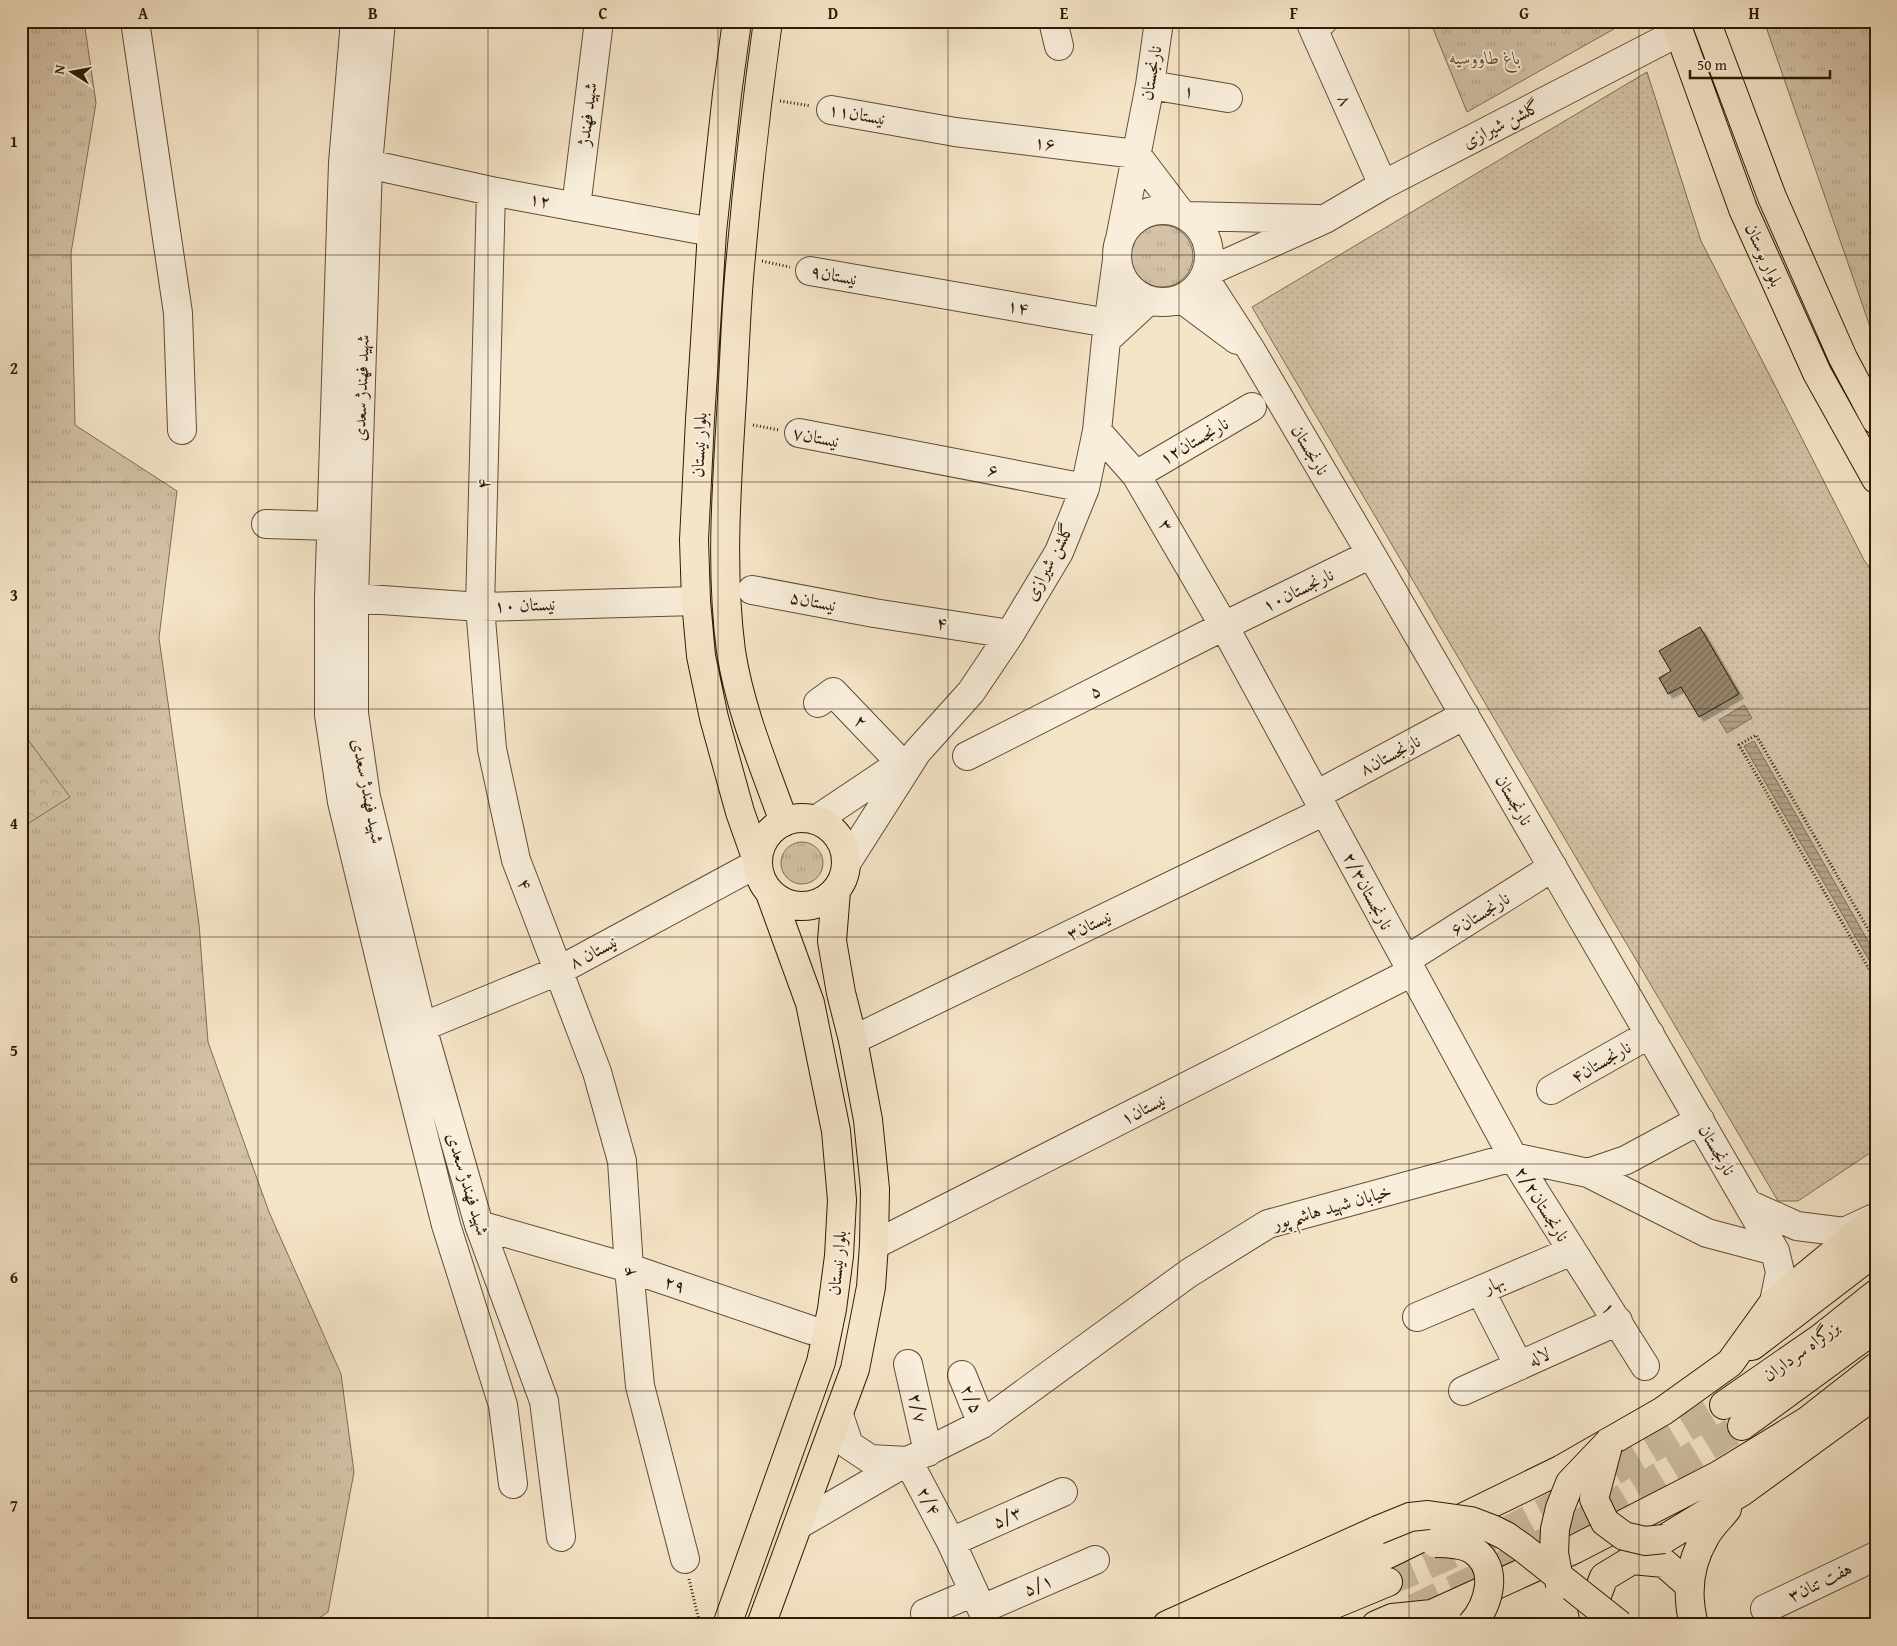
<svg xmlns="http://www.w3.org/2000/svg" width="1897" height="1646" viewBox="0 0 1897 1646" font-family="'Gentium Book Plus',Amiri,serif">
	<defs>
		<pattern id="grass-tufts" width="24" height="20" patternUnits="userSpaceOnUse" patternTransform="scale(1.25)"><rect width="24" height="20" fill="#d3c2a7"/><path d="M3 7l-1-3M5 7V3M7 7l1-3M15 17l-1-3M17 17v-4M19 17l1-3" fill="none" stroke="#b5a68e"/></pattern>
		<pattern id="forest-crowns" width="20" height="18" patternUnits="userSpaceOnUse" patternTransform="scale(1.25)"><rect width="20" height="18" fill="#d3c2a7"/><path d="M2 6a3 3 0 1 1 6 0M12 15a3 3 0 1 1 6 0" fill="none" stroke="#b5a68e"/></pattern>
		<pattern id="garden-dots" width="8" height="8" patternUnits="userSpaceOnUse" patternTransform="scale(1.25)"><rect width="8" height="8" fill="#d3c2a7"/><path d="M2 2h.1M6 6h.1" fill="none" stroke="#b5a68e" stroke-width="1.8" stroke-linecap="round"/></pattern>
		<pattern id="water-rules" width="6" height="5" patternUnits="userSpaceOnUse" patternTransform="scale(1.25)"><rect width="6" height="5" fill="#b1a085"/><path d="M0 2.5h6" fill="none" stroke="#90826b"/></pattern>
		<pattern id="building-hatch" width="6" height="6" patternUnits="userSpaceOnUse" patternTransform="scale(1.25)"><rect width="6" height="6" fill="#958469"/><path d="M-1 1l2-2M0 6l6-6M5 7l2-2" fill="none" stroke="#7a6b54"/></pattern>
		<filter id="shadow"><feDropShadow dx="4.5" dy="4.5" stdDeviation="0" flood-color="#0004"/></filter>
	</defs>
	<rect width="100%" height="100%" fill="#f5e5c8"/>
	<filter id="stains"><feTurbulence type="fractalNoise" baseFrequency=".004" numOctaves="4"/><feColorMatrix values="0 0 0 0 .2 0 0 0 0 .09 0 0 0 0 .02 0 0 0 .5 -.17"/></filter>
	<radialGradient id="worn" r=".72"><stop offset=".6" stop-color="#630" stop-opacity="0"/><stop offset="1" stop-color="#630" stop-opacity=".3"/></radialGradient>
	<path fill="url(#grass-tufts)" stroke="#806e55" d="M21 21H84L96 103 71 253 75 425 177 491 159 638 199 924 208 1042 269 1212 341 1374 354 1472 328 1612 309 1625H21Z
		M1430 21H1628L1467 112Z
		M1764 21H1876V344Z
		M1131 256a31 31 0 1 1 62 0a31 31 0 1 1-62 0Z
		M781 863a21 21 0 1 1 42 0a21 21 0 1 1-42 0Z"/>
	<path fill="url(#forest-crowns)" stroke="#806e55" d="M21 730 70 797 21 828Z"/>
	<path fill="url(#garden-dots)" stroke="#806e55" d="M1647 72 1701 241 1864 560 1876 577V1149L1798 1201H1778L1252 307Z"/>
	<path fill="url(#water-rules)" stroke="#7d6a51" d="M1744 705 1752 718 1727 733 1719 720Z
		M1754 741 1876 955V972L1744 746Z"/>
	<path fill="url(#building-hatch)" stroke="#2e1a03" filter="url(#shadow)" d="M1700 627 1739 694 1699 717 1681 687 1668 694 1659 678 1671 671 1659 651Z"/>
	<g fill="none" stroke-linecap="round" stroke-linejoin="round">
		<path stroke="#cdbca1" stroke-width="28" stroke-dasharray="28 14" stroke-linecap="butt" d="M1388 1582 1506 1531 1575 1495 1724 1405
			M1414 1608 1497 1568 1605 1509 1742 1426"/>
		<g stroke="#604d34" stroke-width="30">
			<path id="minor" d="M135 21 178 313 182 430
				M355 21 343 163 329 598V715L342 802 398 1034 446 1225 503 1405 513 1484
				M381 21 368 164 354 598V713L366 797 422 1027 479 1225 544 1401 561 1537
				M1053 21 1059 46
				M1323 21 1312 26 1383 185
				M1150 85 1228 98
				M831 110 955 132 1136 154
				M1136 154 1180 212
				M350 163 368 164 491 191 712 232
				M491 191 480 607 492 749 516 860 597 1072 622 1161 629 1268 640 1386 685 1559
				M576 207 599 21
				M1117 256a46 46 0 1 1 92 0a46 46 0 1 1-92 0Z
				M1187 216 1318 219
				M1120 239 1150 85 1159 21
				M810 271 1108 323
				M1207 272 1325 219 1383 185 1679 32
				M1204 277 1251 350 1371 554 1775 1251 1780 1272 1774 1302
				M1182 299 1237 340
				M1106 340 1149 300
				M1097 431 1136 475 1224 626 1513 1157 1645 1366
				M799 433 1085 488
				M1136 475 1252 407
				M266 524 332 526
				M752 590 874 613 1010 634
				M354 598 480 607 696 601
				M818 703 833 692 901 763
				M967 756 1224 626 1371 554
				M1316 795 1465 715
				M816 820 907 759
				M847 862 917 752 971 692 1010 634 1059 552 1085 488 1097 431 1106 340 1117 260
				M1406 960 1553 867
				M406 1032 422 1027 558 971 758 863
				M853 1040 1325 811
				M1551 1090 1650 1034
				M1588 1173 1626 1160 1700 1120
				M1748 1204 1797 1226 1844 1232 1872 1219
				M479 1225 629 1268 811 1330
				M874 1245 1412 972
				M1480 1290 1519 1366
				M1417 1317 1572 1251
				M908 1364 928 1452
				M962 1375 982 1424
				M1463 1391 1618 1321
				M839 1415 849 1445 870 1459 908 1461
				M908 1461 951 1542 989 1625
				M798 1525 908 1461 982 1424 1189 1273 1268 1224 1513 1157 1588 1173 1707 1233 1775 1251
				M951 1542 1063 1492
				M982 1609 1095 1560
				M1765 1609 1876 1556
				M925 1613 974 1592"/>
		</g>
		<g stroke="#2e1a03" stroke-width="30">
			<path id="major" d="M737 21 727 94 712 232 700 420 694 540 696 601 701 656 714 718 740 812 758 863
				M768 21C757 99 748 178 741 256 736 303 735 351 732 398 727 482 720 568 731 651 740 710 764 766 784 822
				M1675 21 1743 209 1817 373 1876 479
				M1706 21 1772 197 1843 358 1876 420
				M758 862a44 44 0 1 1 88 0a44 44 0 1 1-88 0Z
				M1752 1346 1876 1251
				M1664 1539 1743 1491 1876 1394
				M727 1625 821 1362 832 1309 839 1256 842 1200 836 1131 810 1003 770 893
				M761 1625 855 1369 871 1287 874 1245 875 1189 868 1120 853 1040 841 993 832 941 836 891
				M1167 1625 1378 1530
				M1222 1625 1388 1554 1562 1469 1663 1411 1730 1363 1774 1302 1876 1218
				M1284 1625 1388 1582
				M1376 1625 1392 1618 1432 1614 1575 1549 1719 1475 1807 1421 1876 1367
				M1596 1625 1592 1608 1604 1577 1632 1560 1664 1563 1689 1585
				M1694 1625C1686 1595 1689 1564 1705 1537 1710 1527 1720 1518 1727 1509"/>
		</g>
		<g stroke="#2e1a03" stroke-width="30">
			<path id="highway" d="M1724 1405 1822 1337 1876 1294
				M1742 1426 1876 1328"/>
		</g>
		<path stroke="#2e1a03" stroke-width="3" stroke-dasharray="1 2.5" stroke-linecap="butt" d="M780 101 811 106
			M762 261 790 267
			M753 425 779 430
			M1876 943 1756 735 1739 745 1876 981
			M689 1579 700 1625
			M1739 1625 1747 1620"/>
		<use href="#minor" stroke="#f8eedb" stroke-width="28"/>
		<use href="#major" stroke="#f5e5c8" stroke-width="28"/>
		<use href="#highway" stroke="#f5e5c8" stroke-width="28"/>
		<g stroke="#2e1a03" stroke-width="30" stroke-linecap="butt">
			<path id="major-bridge" d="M1608 1446 1594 1499 1605 1522 1624 1536 1645 1541 1664 1539
				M1378 1530 1410 1517 1428 1515 1471 1521 1492 1529 1506 1536 1523 1548 1620 1625
				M1435 1543C1447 1543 1462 1543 1473 1550 1500 1568 1489 1605 1471 1625
				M1560 1585 1554 1553 1555 1529 1560 1508 1570 1483 1609 1442"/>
		</g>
		<use href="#major-bridge" stroke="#f5e5c8" stroke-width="28"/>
	</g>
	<path fill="none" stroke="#2e1a03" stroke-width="1" stroke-opacity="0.55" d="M258 21V1625M488 21V1625M718 21V1625M948 21V1625M1179 21V1625M1409 21V1625M1639 21V1625M21 255H1876M21 482H1876M21 709H1876M21 937H1876M21 1164H1876M21 1391H1876"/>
	<g text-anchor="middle" stroke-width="4" stroke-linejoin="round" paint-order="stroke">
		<g font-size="18" font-style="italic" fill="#604c34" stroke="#f8eedb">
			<text x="1485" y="64">باغ طاووسیه</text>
		</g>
		<g font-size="18" fill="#2e1a03" stroke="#f8eedb">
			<text transform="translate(1151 73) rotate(-80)" y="6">نارنجستان</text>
			<text transform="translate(1189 91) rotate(10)" y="6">۱</text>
			<text transform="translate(1345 100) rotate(66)" y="6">۸</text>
			<text transform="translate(587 114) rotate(-83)" y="6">شهید فهندژ</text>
			<text transform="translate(857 114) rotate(10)" y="6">۱۱نیستان</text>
			<text transform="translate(1501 124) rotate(-27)" y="6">گلشن شیرازی</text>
			<text transform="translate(1045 143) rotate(7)" y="6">۱۶</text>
			<text transform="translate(540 200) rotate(10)" y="6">۱۲</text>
			<text transform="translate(1764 255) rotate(66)" y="6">بلوار بوستان</text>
			<text transform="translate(834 275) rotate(10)" y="6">۹نیستان</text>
			<text transform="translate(1018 307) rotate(10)" y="6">۱۴</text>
			<text transform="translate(361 388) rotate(-88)" y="6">شهید فهندژ سعدی</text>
			<text transform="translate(816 437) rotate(11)" y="6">۷نیستان</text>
			<text transform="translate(1194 441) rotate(-30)" y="6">۱۲نارنجستان</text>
			<text transform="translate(699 445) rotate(-87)" y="6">بلوار نیستان</text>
			<text transform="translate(1310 450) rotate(59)" y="6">نارنجستان</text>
			<text transform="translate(993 470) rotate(11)" y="6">۶</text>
			<text transform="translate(483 484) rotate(-88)" y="6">۴</text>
			<text transform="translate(1166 525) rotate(60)" y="6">۳</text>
			<text transform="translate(1049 562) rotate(-62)" y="6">گلشن شیرازی</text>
			<text transform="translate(1298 590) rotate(-26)" y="6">۱۰نارنجستان</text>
			<text transform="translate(813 601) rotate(11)" y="6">۵نیستان</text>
			<text transform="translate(525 605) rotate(-2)" y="6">نیستان ۱۰</text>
			<text transform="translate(942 623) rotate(9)" y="6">۴</text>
			<text transform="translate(1095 691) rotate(-27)" y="6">۵</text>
			<text transform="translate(861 721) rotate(46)" y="6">۲</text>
			<text transform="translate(1390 755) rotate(-28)" y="6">۸نارنجستان</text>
			<text transform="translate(368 791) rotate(79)" y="6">شهید فهندژ سعدی</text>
			<text transform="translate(1514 800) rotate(60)" y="6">نارنجستان</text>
			<text transform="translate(525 884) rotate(69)" y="6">۴</text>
			<text transform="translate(1368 891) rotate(62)" y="6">۲/۳نارنجستان</text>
			<text transform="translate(1480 914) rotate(-32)" y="6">۶نارنجستان</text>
			<text transform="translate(1089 925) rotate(-26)" y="6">۳نیستان</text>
			<text transform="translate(593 952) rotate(-28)" y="6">نیستان ۸</text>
			<text transform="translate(1601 1062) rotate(-30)" y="6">۴نارنجستان</text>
			<text transform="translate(1143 1109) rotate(-27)" y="6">۱نیستان</text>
			<text transform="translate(1717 1150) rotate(60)" y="6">نارنجستان</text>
			<text transform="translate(468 1184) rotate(73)" y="6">شهید فهندژ سعدی</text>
			<text transform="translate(1542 1204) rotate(58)" y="6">۲/۲نارنجستان</text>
			<text transform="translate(1332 1207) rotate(-16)" y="6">خیابان شهید هاشم پور</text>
			<text transform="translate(837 1263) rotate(-84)" y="6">بلوار نیستان</text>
			<text transform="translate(629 1272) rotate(-95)" y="6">۴</text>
			<text transform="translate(675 1284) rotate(19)" y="6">۲۹</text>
			<text transform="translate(1494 1284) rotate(-23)" y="6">بهار</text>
			<text transform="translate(1609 1308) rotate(57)" y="6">۱</text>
			<text transform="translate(1801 1351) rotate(-36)" y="6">بزرگراه سرداران</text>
			<text transform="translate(1541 1356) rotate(-24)" y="6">لاله ‍</text>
			<text transform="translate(972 1399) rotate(67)" y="6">۲/۵</text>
			<text transform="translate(918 1408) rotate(78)" y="6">۲/۷</text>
			<text transform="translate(929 1501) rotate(62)" y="6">۲/۴</text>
			<text transform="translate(1007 1517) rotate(-24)" y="6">۵/۳</text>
			<text transform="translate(1820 1582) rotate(-26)" y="6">هفت تنان۳</text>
			<text transform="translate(1038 1585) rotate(-23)" y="6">۵/۱</text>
		</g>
	</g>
	<rect width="1897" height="1646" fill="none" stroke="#f5e5c8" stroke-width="55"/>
	<g transform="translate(72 72) rotate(281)" stroke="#f8eedb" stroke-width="4" paint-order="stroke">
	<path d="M0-4L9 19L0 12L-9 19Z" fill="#2e1a03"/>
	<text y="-8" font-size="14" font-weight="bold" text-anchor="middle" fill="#2e1a03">N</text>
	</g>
	<path d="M1690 70v8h140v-8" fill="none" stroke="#2e1a03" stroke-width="2.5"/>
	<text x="1697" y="70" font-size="15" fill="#2e1a03" stroke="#f8eedb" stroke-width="4" paint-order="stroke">50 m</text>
	<rect x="28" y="28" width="1842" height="1590" fill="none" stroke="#2e1a03" stroke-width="2"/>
	<g font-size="16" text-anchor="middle" font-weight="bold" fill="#2e1a03">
		<text x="143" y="19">A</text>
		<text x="373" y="19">B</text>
		<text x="603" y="19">C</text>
		<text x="833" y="19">D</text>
		<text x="1064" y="19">E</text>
		<text x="1294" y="19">F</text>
		<text x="1524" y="19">G</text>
		<text x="1754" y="19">H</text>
		<text x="14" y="147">1</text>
		<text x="14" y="374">2</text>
		<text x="14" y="601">3</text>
		<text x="14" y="829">4</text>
		<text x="14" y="1056">5</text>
		<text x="14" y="1283">6</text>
		<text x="14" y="1511">7</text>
	</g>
	<rect width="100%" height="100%" filter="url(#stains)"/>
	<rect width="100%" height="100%" fill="url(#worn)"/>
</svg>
